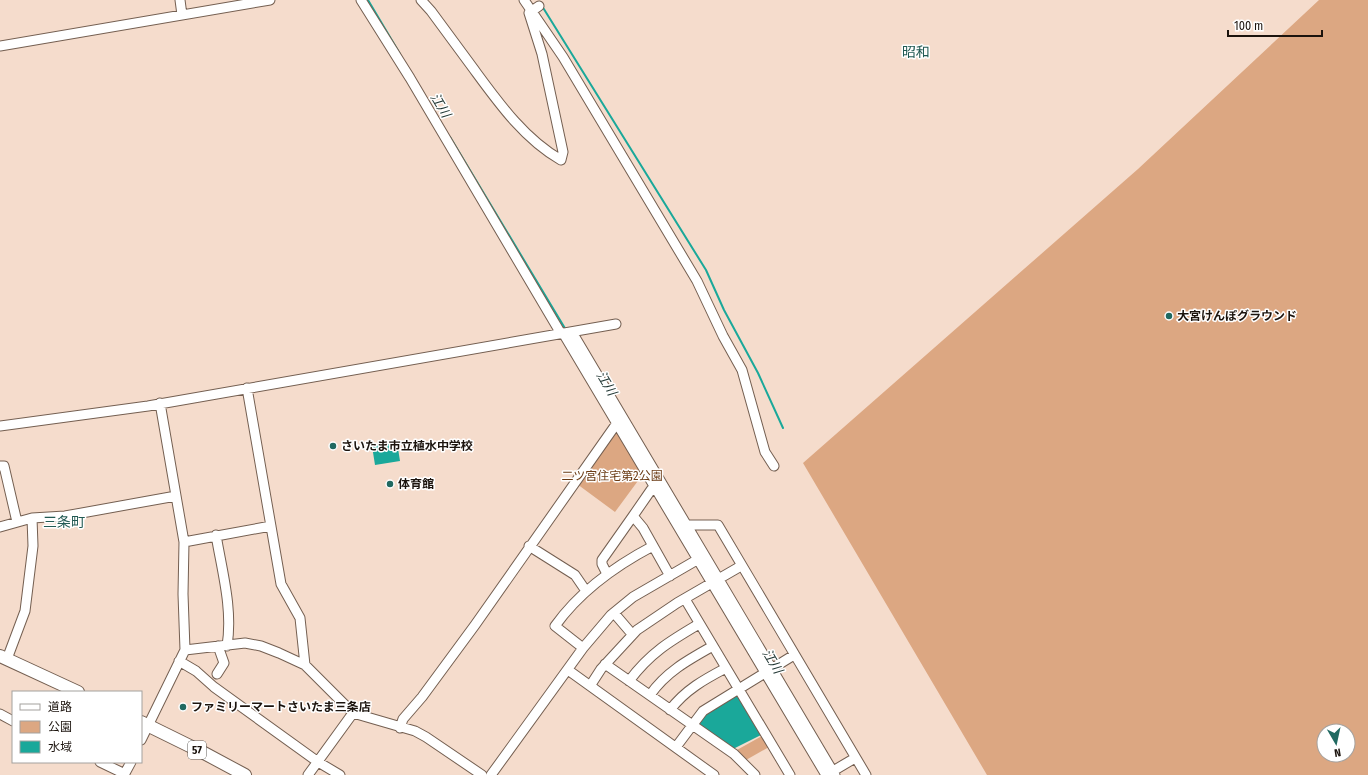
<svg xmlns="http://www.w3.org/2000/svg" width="1368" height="775" viewBox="0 0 1368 775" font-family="'Fira Sans Condensed','Noto Sans JP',sans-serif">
	<rect width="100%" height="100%" fill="#f5dccc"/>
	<path fill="#dca782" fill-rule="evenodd" d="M1319 0H1368V775H987L803 463 1138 169ZM1324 731H1348V755H1324Z
		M616 427 643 474 615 512 577 484Z
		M762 736 769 747 746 760 735 751Z"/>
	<path fill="#1aa89a" d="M397 442 400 461 375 465 372 446Z
		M737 696 761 735 733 749 698 725 706 714Z"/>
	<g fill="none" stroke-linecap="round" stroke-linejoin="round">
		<path stroke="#1aa89a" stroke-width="2" d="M368 0 400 54
			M542 6 706 270 724 310 758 373 783 428
			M450 137 566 330"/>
		<g stroke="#745f51" stroke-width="11">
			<path id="minor" d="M180 0 182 15
				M361 0 410 78 560 332 563 333 826 775
				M421 0 431 11C445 30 459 49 473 68 498 102 524 139 561 160L563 152 542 54 529 13 539 6
				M524 0 563 57 697 281 723 336 742 370 765 452 774 466
				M0 46 270 0
				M572 332 835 775
				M247 388 281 584 300 618 305 665
				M0 426 148 406 616 324
				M0 466H4L17 522
				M658 485 651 490 633 516 643 528 670 576
				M687 525H718L866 775
				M0 527 32 518 65 516 176 496
				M216 535C222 571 233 609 227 646
				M184 542 271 526
				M529 546 575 575 586 591
				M607 574 602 564V560L633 516
				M685 599 790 775
				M614 613 632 634
				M583 648 555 626C580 591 615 566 653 546
				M185 650 245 643 261 646 279 653 305 665 353 713 415 731 426 737 482 775
				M7 659 25 611 33 546 32 518
				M179 661 196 671 214 687 318 762 340 775
				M605 664 734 754 755 775
				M568 670 714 775
				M217 674 224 663 218 646
				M629 681C650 653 670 641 699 624
				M590 686 601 669 637 630 677 603 741 566
				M650 695C666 672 688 660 713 646
				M670 710C685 690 705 679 726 668
				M0 714 13 721
				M400 728 403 719 422 697 475 625 617 423
				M141 740 185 650 183 594 184 542 160 403
				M676 747 703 711 794 655
				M100 762 125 774
				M828 774 855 758
				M124 775 131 762
				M308 775 353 713
				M491 775 583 648 611 615 633 597 702 557"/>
		</g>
		<g stroke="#745f51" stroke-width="14">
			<path id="major" d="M0 656 78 692
				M141 722 204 753 245 775"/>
		</g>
		<use href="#minor" stroke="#fff" stroke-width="9"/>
		<use href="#major" stroke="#fff" stroke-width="12"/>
	</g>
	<g fill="#206961" stroke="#fff" stroke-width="1.5">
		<circle cx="1169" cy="316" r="4"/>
		<circle cx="333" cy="446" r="4"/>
		<circle cx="390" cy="484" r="4"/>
		<circle cx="183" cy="707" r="4"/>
	</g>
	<g text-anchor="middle" stroke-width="3" stroke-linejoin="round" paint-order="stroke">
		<rect fill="#fff" stroke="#5f5a56" stroke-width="1" x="188" y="741" width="18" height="18" rx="3"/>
		<g font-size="11" font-weight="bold" fill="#1b130d">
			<text x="197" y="754">57</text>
		</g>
		<g font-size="12" font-weight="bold" fill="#1b130d" stroke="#fff" text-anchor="start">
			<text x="1177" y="320">大宮けんぽグラウンド</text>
			<text x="341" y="450">さいたま市立植水中学校</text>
			<text x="398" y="488">体育館</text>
			<text x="191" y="711">ファミリーマートさいたま三条店</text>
		</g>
		<g font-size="12" fill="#6b3b14" stroke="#fff">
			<text x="612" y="480">二ツ宮住宅第2公園</text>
		</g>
		<g font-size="13" font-style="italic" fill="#1c322f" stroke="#fff">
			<text transform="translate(441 105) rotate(59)" y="5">江川</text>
			<text transform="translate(607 383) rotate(59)" y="5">江川</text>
			<text transform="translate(773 661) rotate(59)" y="5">江川</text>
		</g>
		<g font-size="14" fill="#225a53" stroke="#fff">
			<text x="916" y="57">昭和</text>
			<text x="64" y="527">三条町</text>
		</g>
	</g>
	<rect x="12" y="691" width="130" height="72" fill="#ffffff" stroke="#a4a19e"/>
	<rect x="20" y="704" width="20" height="6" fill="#ffffff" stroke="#a4a19e"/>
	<text x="48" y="711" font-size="12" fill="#1b130d">道路</text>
	<rect x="20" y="721" width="20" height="12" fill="#dca782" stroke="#a4a19e"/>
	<text x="48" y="731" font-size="12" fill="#1b130d">公園</text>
	<rect x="20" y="741" width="20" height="12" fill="#1aa89a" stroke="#a4a19e"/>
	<text x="48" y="751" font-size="12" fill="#1b130d">水域</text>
	<g transform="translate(1336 743) rotate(171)"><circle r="19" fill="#ffffff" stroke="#a4a19e"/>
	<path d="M0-3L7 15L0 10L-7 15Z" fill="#206961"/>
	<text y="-6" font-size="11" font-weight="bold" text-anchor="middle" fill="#1b130d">N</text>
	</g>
	<path d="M1228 30v6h94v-6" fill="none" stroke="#1b130d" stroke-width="2"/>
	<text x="1234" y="30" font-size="12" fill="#1b130d" stroke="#ffffff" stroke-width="3" paint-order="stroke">100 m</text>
</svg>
